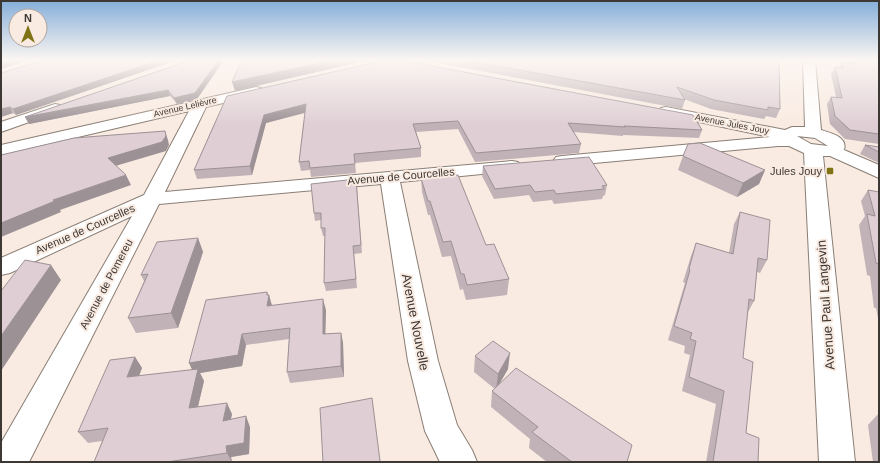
<svg xmlns="http://www.w3.org/2000/svg" width="880" height="463" viewBox="0 0 880 463" font-family="Arial,sans-serif">
	<rect width="100%" height="100%" fill="#f9ebe1"/>
	<g fill="none" stroke-linecap="round" stroke-linejoin="round">
		<g stroke="#8a7e75" stroke-width="2">
			<path id="minor" d="M803 60H815L821 130C831 133 848 137 844 150L879 165V178L830 156H823L855 462H819L804 153 789 146H778L562 166 556 165 553 161 556 157 562 156 770 137 661 114 659 111 661 108 666 107 785 130 792 127H805ZM797 136 815 138 828 146 811 144Z
				M256 87 261 88 263 91 261 94 206 107 165 192 512 161 518 162 521 166 518 170 512 171 400 182 438 361 457 425 472 450 477 462H440L425 431 408 361 381 184 159 204 29 462H1V443L132 216 10 273 1 275V258L144 195 189 111 1 155V145Z
				M55 104 60 105 62 108 60 111 1 132V122Z"/>
		</g>
		<use href="#minor" fill="#fff" fill-rule="evenodd"/>
	</g>
	<path fill="#c0b2b7" d="M45 60H177L16 115 13 113 1 117V73Z
		M191 60H224L197 99 177 104 170 96 29 124 25 117Z
		M422 60H779L780 109 776 118 766 116 764 119 711 109 684 99 685 100 682 109Z
		M847 60H879V144L845 139 830 124 827 104 831 97H836L831 74 835 67 839 68 841 62 847 63Z
		M227 96 702 130 699 138 623 135V136L573 132 581 144 579 153 475 162 458 129 416 132 421 148V157L355 163 356 173 311 177 310 170 301 171 299 162 305 113 266 123 252 175 197 179 194 170Z
		M865 145 879 147V163L860 154Z
		M683 156 765 170 759 184 737 197 678 170Z
		M483 166 607 185 605 195 603 196 602 199 554 204 552 200 533 202 529 195 494 199 482 176Z
		M421 178 486 245 509 279 507 295 466 300 463 289 460 290 451 256 442 257 430 215H428L422 192Z
		M357 187 362 253 354 254 357 288 326 291 324 283 325 236H323L321 228V220L315 221 314 213Z
		M868 190 879 192V323L876 308H874L870 276 867 275 859 225 865 216 861 201Z
		M740 212 767 260 760 273 757 272 754 301 748 312 743 358 746 433 758 462H706L716 404 682 391 690 355 684 353 685 346 668 340 685 283 683 282 691 256 696 243 729 253 734 224Z
		M198 238 203 252 178 328 136 333 128 318 144 281 141 275Z
		M267 292 268 295H269L272 306 326 310 325 334 341 333 343 343 344 377 290 383 287 372 289 339 246 345 242 366 200 373 204 381 198 406 232 414 231 419 250 427 249 454 231 457 232 462H94L102 441 88 443 78 432 135 357 142 368 139 376 192 370Z
		M475 356 508 369 499 384 627 462H547L529 448 530 439 491 407 492 391 495 389 474 372Z
		M879 413V462H873L868 425Z"/>
	<path fill="#9c9195" d="M9 60H30L1 69V63Z
		M160 60H177L16 115 13 109Z
		M219 60H224L197 99 177 104 174 98Z
		M334 60H369L235 91 232 82Z
		M168 90 170 96 29 124 25 117Z
		M306 104 307 112 266 123 252 175 250 166 264 115Z
		M10 107 13 113 1 117V109Z
		M165 131 168 140 169 145 166 151 112 167 108 158Z
		M765 170 759 184 737 197 743 183Z
		M126 175 131 185 60 210 61 212 1 237V223L53 200Z
		M198 238 203 252 178 328 171 313Z
		M51 265 61 280 1 371V336Z
		M267 292 269 298V295L272 306H267Z
		M323 299 326 310 325 345 323 334Z
		M341 333 343 343 344 377 341 366Z
		M242 334 246 345 242 366 200 373 204 381 195 419 189 408 194 374 189 363Z
		M510 353 508 369 496 390 498 374Z
		M135 357 142 368 134 389 127 377Z
		M227 403 232 414 228 432 223 421Z
		M246 416 250 427 249 454 231 457 232 462 227 453 226 446Z"/>
	<path fill="#dfcfd5" stroke="#9c9195" d="M1 60H9L1 63Z
		M45 60H160L13 109 10 107 1 109V73Z
		M191 60H219L195 93 174 98 168 90 25 117Z
		M242 60H334L232 82Z
		M386 60H400L693 115 702 130 624 126 625 127 568 123 581 144 476 153 458 121 413 124 421 148 354 154 355 164 310 168 309 161 299 162 306 104 264 115 250 166 194 170 227 96Z
		M463 60H779L780 109 768 107V110L714 100 677 87 685 100Z
		M852 60H879V134L850 130 835 116 831 97 842 98 835 67 844 68 841 62 853 64Z
		M165 131 166 136 162 142 108 158 126 175 53 200 55 201 1 223V155L74 138Z
		M700 143 765 170 743 183 683 156 688 144Z
		M865 145 879 147V152Z
		M589 157 607 185 602 186 604 189 556 194 554 190 535 192 530 185 495 189 483 166Z
		M458 175 486 245 494 244 509 279 467 285 464 274H461L451 241 443 242 430 201H428L421 178Z
		M356 179 361 245 353 246 356 279 324 283 325 228H321V213H314L311 184Z
		M868 190 879 192V266V264L876 263 867 214 875 216Z
		M740 212 770 220 767 260 758 258 754 301 749 299 743 358 753 362 746 433 759 438 758 462H713L724 391 689 377 696 341 690 339 692 333 674 326 690 270 689 269 696 243 733 254Z
		M198 238 171 313 128 318 148 274 141 275 157 242Z
		M25 260 51 265 1 336V291Z
		M267 292V295H269L267 306 323 299V334L341 333V366L287 372 290 328 242 334 238 355 189 363 206 300Z
		M493 341 510 353 498 374 475 356Z
		M135 357 127 377 198 369 189 408 227 403 223 421 246 416 244 443 226 446 227 453 167 462H94L108 428 78 432 110 360Z
		M516 368 632 445 627 462H572L532 432 538 427 492 391Z
		M372 398 380 461 377 462H323L320 408Z"/>
	<linearGradient id="sky" x2="0" y2="1"><stop stop-color="#84aed9"/><stop offset="0.48" stop-color="#fcf6f2"/><stop offset="1" stop-color="#fcf6f2" stop-opacity="0"/></linearGradient>
	<rect width="880" height="125" fill="url(#sky)"/>
	<rect fill="#807315" stroke="#f9ebe1" stroke-width="1.5" x="826" y="167" width="8" height="8" rx="2"/>
	<g text-anchor="middle" stroke-width="4" stroke-linejoin="round" paint-order="stroke">
		<g font-size="9" fill="#3e3835" stroke="#f9ebe1">
			<text transform="translate(185 107) rotate(-13)" y="3">Avenue Lelièvre</text>
			<text transform="translate(732 124) rotate(11)" y="3">Avenue Jules Jouy</text>
		</g>
		<g font-size="11" fill="#3e3835" stroke="#f9ebe1" text-anchor="end">
			<text x="822" y="175">Jules Jouy</text>
		</g>
		<g font-size="11" fill="#3e3835" stroke="#f9ebe1">
			<text transform="translate(401 176) rotate(-5)" y="4">Avenue de Courcelles</text>
			<text transform="translate(85 229) rotate(-24)" y="4">Avenue de Courcelles</text>
			<text transform="translate(106 284) rotate(-62)" y="4">Avenue de Pomereu</text>
		</g>
		<g font-size="13" fill="#3e3835" stroke="#f9ebe1">
			<text transform="translate(825 305) rotate(-94)" y="5">Avenue Paul Langevin</text>
			<text transform="translate(416 322) rotate(79)" y="5">Avenue Nouvelle</text>
		</g>
	</g>
	<rect width="880" height="463" fill="none" stroke="#3e3835" stroke-width="4"/>
	<g transform="translate(28 28)"><circle r="19" fill="#f9ebe1" stroke="#aea39c"/>
	<path d="M0-3L7 15L0 10L-7 15Z" fill="#807315"/>
	<text y="-6" font-size="11" font-weight="bold" text-anchor="middle" fill="#3e3835">N</text>
	</g>
</svg>
